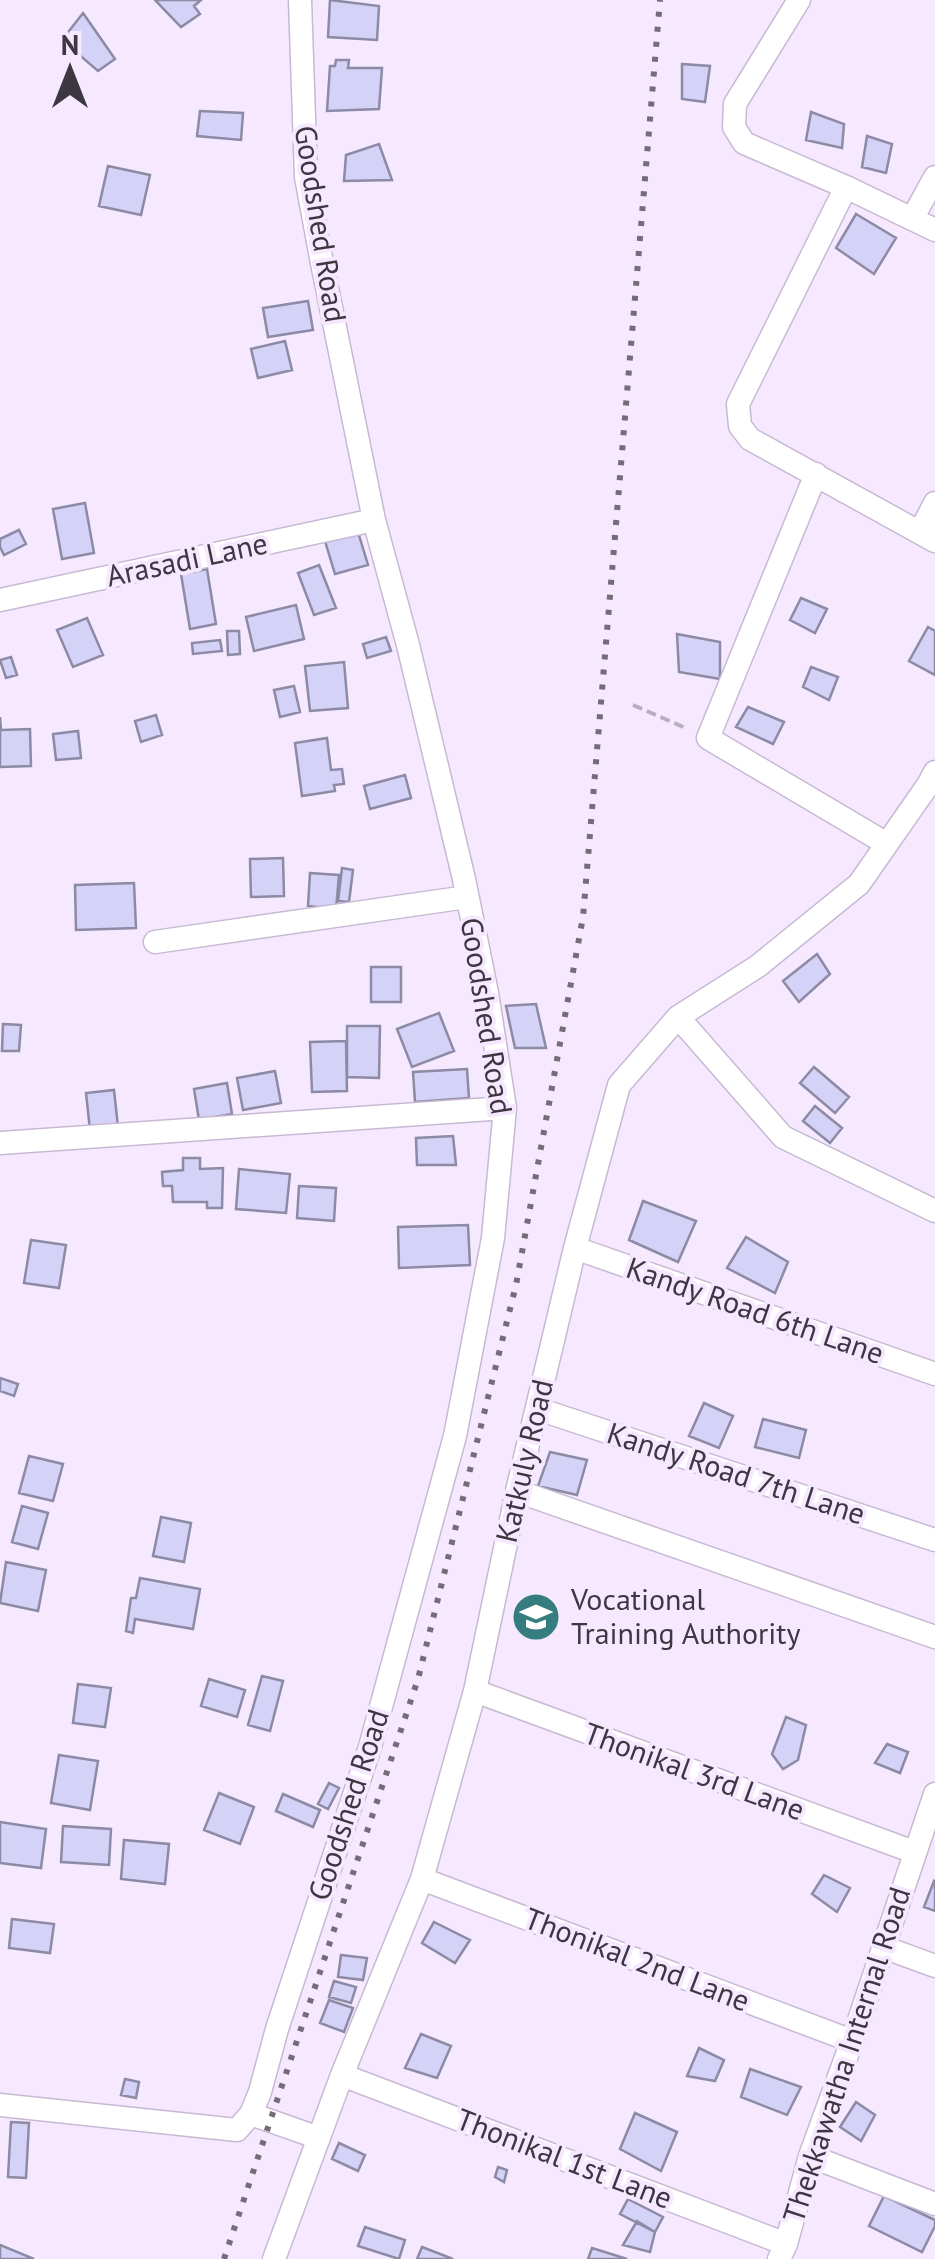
<svg xmlns="http://www.w3.org/2000/svg" width="935" height="2259" viewBox="0 0 935 2259" font-family="'PT Sans',sans-serif">
	<rect width="100%" height="100%" fill="#f6e9ff"/>
	<path fill="#d4d2f7" stroke="#8c8aa4" stroke-width="2.5" d="M155 0H201L194 6 200 14 181 27Z
		M330 0 379 6 377 40 328 37Z
		M83 13 115 59 98 71 62 40Z
		M336 60H349L348 68H382L379 109 327 111 330 66H335Z
		M682 64 710 66 705 102 682 99Z
		M200 111 243 113 241 140 197 136Z
		M811 112 844 124 842 148 806 140Z
		M867 136 892 144 886 173 862 167Z
		M379 144 392 180 344 181 346 155Z
		M108 166 150 175 141 215 99 206Z
		M856 214 896 238 874 274 836 248Z
		M308 301 313 330 268 337 263 308Z
		M285 341 292 370 258 378 251 349Z
		M85 503 94 553 62 559 53 509Z
		M19 530 26 544 4 555 0 547V539Z
		M358 532 368 565 335 574 325 541Z
		M319 565 336 608 314 615 298 573Z
		M207 569 216 624 190 629 181 574Z
		M801 598 827 609 815 633 790 620Z
		M296 605 304 639 254 651 246 617Z
		M87 618 103 655 73 667 57 630Z
		M928 627 935 631V675L909 661Z
		M227 631H239L240 654 228 655Z
		M677 634 720 642V679L679 672Z
		M386 637 391 651 367 658 363 644Z
		M220 640 222 651 193 654 192 643Z
		M11 657 17 675 6 678 0 660Z
		M344 662 348 708 310 711 305 666Z
		M811 667 838 677 829 700 803 687Z
		M294 686 300 712 280 717 274 690Z
		M748 707 784 722 773 744 736 727Z
		M156 715 162 735 141 742 135 721Z
		M0 717 1 730 30 729 31 766 0 767Z
		M78 731 81 758 56 760 53 734Z
		M327 738 331 770 342 769 344 784 334 785 335 791 302 796 295 743Z
		M405 775 411 798 370 809 364 786Z
		M283 858 284 896 251 897 250 859Z
		M342 868 353 870 349 902 338 901Z
		M310 873 339 875 336 909 308 906Z
		M134 883 136 928 76 930 75 885Z
		M817 954 830 974 799 1002 783 981Z
		M371 967H401V1002H371Z
		M536 1004 546 1048H515L506 1006Z
		M439 1013 454 1051 412 1067 397 1029Z
		M3 1024 21 1025 19 1051H2Z
		M347 1026H380L379 1078 347 1077Z
		M346 1041 347 1091 312 1092 310 1042Z
		M814 1067 849 1097 835 1113 800 1083Z
		M467 1069 469 1098 415 1102 413 1072Z
		M275 1071 281 1103 243 1110 237 1078Z
		M227 1083 232 1114 199 1120 194 1089Z
		M114 1090 118 1127 90 1130 86 1093Z
		M815 1106 842 1128 830 1143 803 1121Z
		M453 1136 456 1165H417L416 1138Z
		M183 1158H200V1169L223 1168 222 1208H207V1202H173L172 1186H163L162 1172 183 1170Z
		M239 1169 290 1174 286 1213 236 1209Z
		M299 1186 336 1188 334 1221 297 1218Z
		M643 1201 696 1221 678 1262 629 1240Z
		M468 1225 470 1265 399 1268 398 1227Z
		M746 1237 788 1262 775 1293 727 1268Z
		M31 1240 66 1245 59 1288 24 1283Z
		M0 1378 18 1384 14 1396 0 1391Z
		M704 1403 733 1416 719 1448 689 1436Z
		M763 1419 806 1430 799 1458 755 1447Z
		M550 1452 587 1460 577 1495 538 1486Z
		M29 1456 63 1464 53 1501 19 1493Z
		M22 1506 48 1513 38 1549 12 1542Z
		M161 1517 191 1523 184 1562 153 1556Z
		M6 1562 46 1570 38 1611 0 1603Z
		M140 1578 200 1589 193 1629 135 1619 133 1633 126 1631 131 1598H136Z
		M262 1676 283 1681 270 1731 248 1725Z
		M209 1679 245 1690 237 1717 201 1706Z
		M78 1684 111 1688 105 1727 73 1723Z
		M786 1717 806 1725 798 1760 783 1769 772 1754Z
		M887 1744 908 1752 900 1773 875 1763Z
		M59 1755 98 1761 90 1810 51 1803Z
		M329 1783 339 1788 328 1809 318 1804Z
		M219 1793 254 1807 240 1844 204 1830Z
		M283 1794 320 1810 313 1827 276 1811Z
		M0 1822 46 1829 41 1868 0 1863Z
		M63 1826 111 1829 109 1865 61 1862Z
		M124 1840 169 1844 165 1884 121 1879Z
		M824 1875 850 1888 837 1912 812 1894Z
		M934 1881 935 1882V1911L924 1907Z
		M12 1919 54 1924 50 1953 9 1948Z
		M434 1922 470 1940 455 1963 422 1943Z
		M341 1955 367 1958 363 1980 338 1977Z
		M334 1981 356 1987 351 2003 329 1997Z
		M329 2000 353 2008 344 2032 320 2023Z
		M421 2034 451 2046 437 2078 405 2068Z
		M699 2048 724 2060 715 2081 687 2076Z
		M750 2069 801 2087 787 2115 741 2097Z
		M125 2079 139 2082 136 2098 121 2095Z
		M856 2102 875 2115 861 2141 840 2127Z
		M635 2113 677 2132 661 2171 620 2149Z
		M11 2122 29 2123 26 2178 8 2177Z
		M339 2143 365 2155 358 2171 332 2159Z
		M498 2167 507 2170 504 2182 495 2177Z
		M884 2196 935 2220V2226L922 2252 869 2226Z
		M628 2199 663 2217 655 2232 620 2214Z
		M637 2221 655 2232 650 2252 623 2245Z
		M365 2227 405 2240 399 2259 358 2246Z
		M0 2245 34 2259H0Z
		M422 2247 453 2259H417Z
		M592 2248 627 2259H588Z"/>
	<g fill="none" stroke-linecap="round" stroke-linejoin="round">
		<g stroke="#c8b9d3" stroke-width="25">
			<path id="minor" d="M799 0 735 104 734 127 744 143 846 187 935 230
				M846 187 738 404 740 426 750 439 935 541
				M912 219 935 177
				M816 474 708 738 887 844
				M920 532 935 503
				M0 600 374 520
				M155 942 467 897
				M678 1017 783 1137 935 1211
				M0 1143 505 1108
				M575 1248 935 1374
				M538 1409 935 1540
				M517 1491 935 1637
				M475 1691 914 1852
				M422 1879 852 2041
				M883 1947 935 1966
				M342 2075 786 2244
				M0 2105 237 2130 251 2114 260 2092 277 2029 370 1747 455 1436 493 1238 505 1108 487 993 464 879 408 645 374 520 322 263 306 177 300 0
				M251 2114 319 2138
				M810 2156 935 2204
				M274 2259 342 2075 422 1879 475 1691 517 1491 575 1248 619 1085 678 1017 758 966 859 884 928 785 935 772
				M779 2259 786 2244 810 2156 852 2041 935 1794"/>
		</g>
		<path stroke="#b8aec0" stroke-width="4" stroke-dasharray="10 5" stroke-linecap="butt" d="M633 705 688 729"/>
		<use href="#minor" stroke="#fff" stroke-width="22"/>
		<path stroke="#746c79" stroke-width="6" stroke-dasharray="5 10" stroke-linecap="butt" d="M224 2259 418 1679 516 1285 583 917 660 0"/>
	</g>
	<defs>
		<g id="university-disc" transform="scale(2.5)"><circle r="9.5" fill="#357d7e" stroke="#f6e9ff"/><path d="M0-5L7-2L0 1L-7-2ZM-4 1L0 2.5L4 1V4Q0 6-4 4Z" fill="#fff"/></g>
	</defs>
	<g fill-rule="evenodd">
		<use href="#university-disc" x="536" y="1617"/>
	</g>
	<g text-anchor="middle" stroke-width="8" stroke-linejoin="round" paint-order="stroke">
		<g font-size="30" fill="#3d3741" stroke="#f6e9ff">
			<text transform="translate(320 224) rotate(81)" y="10">Goodshed Road</text>
			<text transform="translate(187 560) rotate(-12)" y="10">Arasadi Lane</text>
			<text transform="translate(486 1016) rotate(81)" y="10">Goodshed Road</text>
			<text transform="translate(755 1311) rotate(19)" y="10">Kandy Road 6th Lane</text>
			<text transform="translate(525 1461) rotate(-77)" y="10">Katkuly Road</text>
			<text transform="translate(736 1474) rotate(18)" y="10">Kandy Road 7th Lane</text>
			<text transform="translate(694 1772) rotate(20)" y="10">Thonikal 3rd Lane</text>
			<text transform="translate(349 1805) rotate(-72)" y="10">Goodshed Road</text>
			<text transform="translate(637 1960) rotate(21)" y="10">Thonikal 2nd Lane</text>
			<text transform="translate(847 2055) rotate(-72)" y="10">Thekkawatha Internal Road</text>
			<text transform="translate(564 2159) rotate(21)" y="10">Thonikal 1st Lane</text>
		</g>
		<g font-size="30" fill="#3d3741" stroke="#f6e9ff" text-anchor="start">
			<text x="571" y="1610">Vocational<tspan x="571" dy="34">Training Authority</tspan></text>
		</g>
	</g>
	<g transform="translate(70 70)" stroke="#f6e9ff" stroke-width="8" paint-order="stroke">
	<path d="M0-8L18 38L0 25L-18 38Z" fill="#3d3741"/>
	<text y="-15" font-size="28" font-weight="bold" text-anchor="middle" fill="#3d3741">N</text>
	</g>
</svg>
